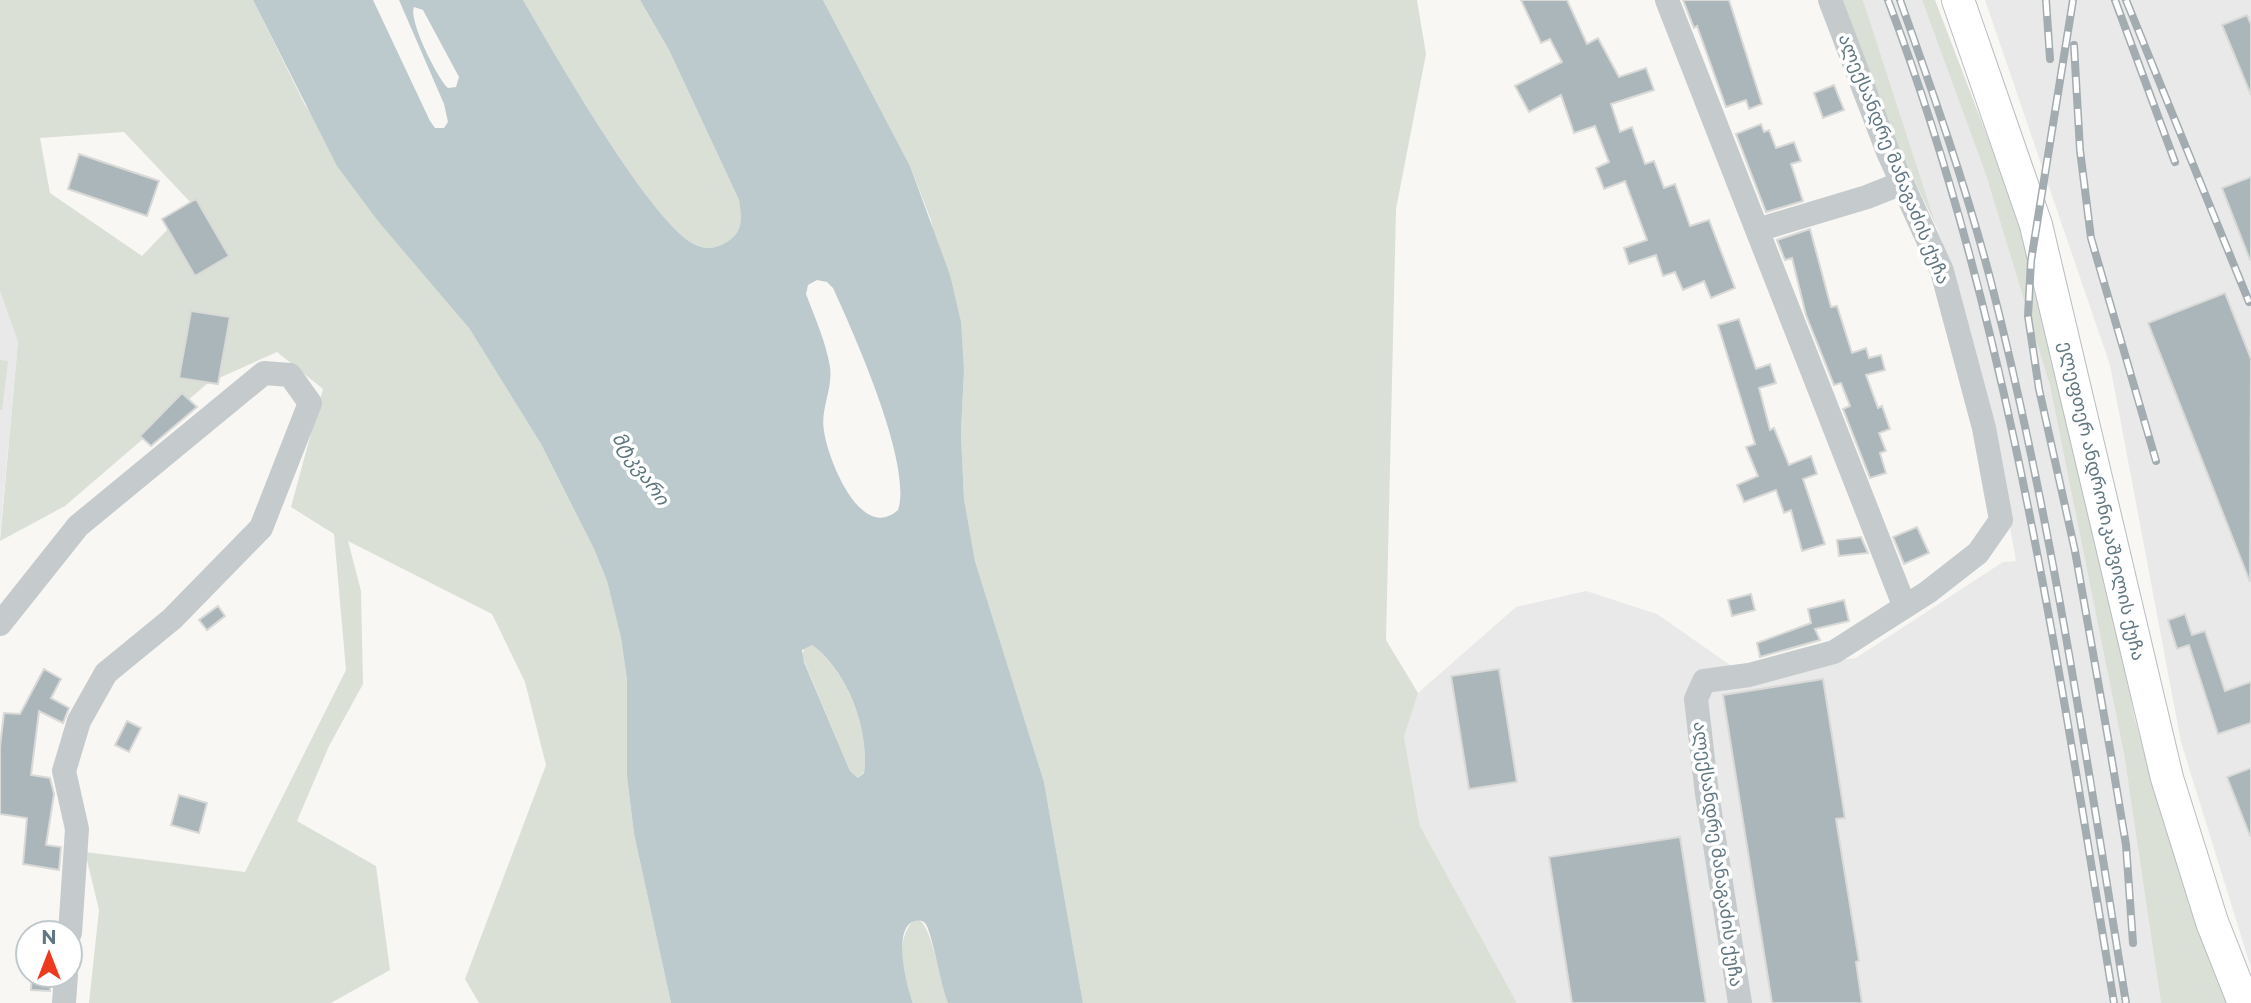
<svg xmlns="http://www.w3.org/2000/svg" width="2251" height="1003" viewBox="0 0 2251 1003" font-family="Montserrat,'Noto Sans Georgian',sans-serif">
	<rect width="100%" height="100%" fill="#f8f7f4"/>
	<path fill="#e8e9e8" d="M1863 0H1922L1986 175 2050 386 2124 754 2161 1003H1517L1420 826 1404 737 1418 693 1516 607 1586 591 1657 614 1740 672 1856 658 2003 562 2016 561 2006 504 1958 292Z
		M1985 0H2251V968L2181 742 2110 365Z
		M0 291 18 342 0 535Z"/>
	<path fill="#dae0d5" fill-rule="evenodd" d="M0 0H253L305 105 428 278 469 328 541 444 594 549 607 581 621 638 627 680V776L634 834 671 1003H479L465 979 546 765 525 682 492 614 348 541 361 591 363 684 329 746 297 821 376 866 390 970 331 1003H89L99 910 85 852 245 872 346 670 334 534 291 507 323 389 277 352 208 383 65 506 0 541 18 342 0 291ZM124 132 192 204 142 256 50 193 40 138Z
		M523 0H640L669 50 739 200C741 215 744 229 731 239 720 247 709 251 696 245 652 226 552 49 523 0Z
		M823 0H1417L1426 54 1396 209 1386 640 1418 693 1404 737 1420 826 1517 1003H1083L1044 782 975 561 964 500 961 433 964 371 931 220 910 166Z
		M1836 0H1863L1937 228 1899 148Z
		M1922 0H1935L2017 214 2052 332 2135 719 2157 802 2230 1003H2161L2124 754 2050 386 1986 175Z
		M0 360 8 361 2 410H0Z
		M812 645C847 671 870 730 864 772L858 778 850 771 802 656 805 646Z
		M919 920C932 926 941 986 948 1003H913C903 980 894 944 912 922Z"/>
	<path fill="#bccacd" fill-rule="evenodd" d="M253 0H373L430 121 435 128H444L448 122 444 104 399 0H523C552 49 652 226 696 245 709 251 720 247 731 239 744 229 741 215 739 200L669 50 640 0H823L910 166 950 275 961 322 964 371 961 433 964 499 975 561 1044 782 1083 1003H948C941 987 932 931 925 923 922 920 919 920 915 921 891 927 907 988 913 1003H671L634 834 627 776V680L621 638 607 581 594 549 541 444 469 328 378 221 337 166ZM414 7 423 10 459 77 456 87 448 88C437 78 408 19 414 7ZM817 280 827 282 833 288C854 334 913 465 898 510 861 543 828 460 824 431 820 409 833 389 830 367 826 342 815 318 806 294L808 285ZM812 645C847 670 870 730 864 773L858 778 850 771 804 662 802 650Z"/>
	<path fill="#abb6ba" stroke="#d9d9d7" stroke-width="2" d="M1521 0H1567L1587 44 1598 38 1619 77 1646 68 1654 90 1611 104 1620 132 1632 127 1645 164 1654 161 1664 188 1675 184 1690 226 1709 220 1735 288 1711 298 1704 281 1683 290 1675 272 1663 276 1656 255 1629 264 1624 248 1647 240 1625 181 1604 189 1596 168 1609 162 1595 126 1574 133 1561 95 1529 112 1515 86 1562 62 1550 39 1541 43Z
		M1683 0H1729L1762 104 1749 109 1746 100 1726 107 1697 26 1694 28Z
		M2247 15 2251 24V95L2222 25Z
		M1834 85 1844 110 1823 118 1814 93Z
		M1761 124 1764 132 1769 130 1776 148 1794 142 1801 161 1791 164 1803 201 1766 212 1736 134Z
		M79 154 159 181 147 216 68 189Z
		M2251 177V260H2250L2222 188Z
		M196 199 229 256 195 276 162 219Z
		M1810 229 1831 307 1837 306 1852 353 1866 348 1869 358 1881 355 1885 370 1866 375 1878 408 1882 406 1890 429 1879 433 1886 451 1880 453 1886 473 1870 478 1843 409 1850 406 1841 383 1834 385 1806 315 1792 258 1785 260 1777 240Z
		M2225 293 2251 359 2250 582 2148 323Z
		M191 311 230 317 218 384 179 378Z
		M1739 319 1756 369 1770 364 1776 383 1759 388 1770 430 1774 428 1789 465 1811 456 1817 474 1803 479 1825 544 1802 551 1791 510 1784 513 1776 490 1744 502 1737 485 1758 476 1746 447 1755 444 1718 325Z
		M182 393 197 407 151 446 140 436Z
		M1917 527 1929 553 1904 564 1893 537Z
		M1861 537 1868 553 1839 556 1837 540Z
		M1751 594 1755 610 1732 616 1728 600Z
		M1844 600 1849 621 1815 629 1820 640 1760 657 1757 643 1811 623 1808 609Z
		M218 606 225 616 207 630 199 620Z
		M2185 614 2192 635 2205 631 2225 691 2251 682V723L2218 734 2189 645 2177 649 2168 620Z
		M44 669 61 679 51 698 69 708 63 723 39 711 31 775 50 778 54 794 46 845 61 847 59 870 23 864 27 818 0 814V747L4 713 20 714Z
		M1499 669 1517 782 1469 789 1451 676Z
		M1823 679 1845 818 1836 819 1859 961 1856 962 1862 1003H1772L1723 695Z
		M127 721 141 728 129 752 115 745Z
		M2251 768V836H2250L2227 777Z
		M179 795 207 803 199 833 171 825Z
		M1680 837 1706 1003H1572L1549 857Z
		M32 975H51L50 991 31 990Z"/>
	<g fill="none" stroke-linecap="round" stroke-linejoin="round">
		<g stroke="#b8bdc0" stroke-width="34">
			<path id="major" d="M1958 0 2036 225 2167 778 2212 922 2244 1003"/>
		</g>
		<path stroke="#c5cacc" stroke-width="24" d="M1667 0 1904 605
			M1757 230 1867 197 1902 183
			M0 624 78 526 264 373 290 375 310 403 261 528 172 619 106 673 79 721 64 771 77 829 70 933
			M64 1003 66 975
			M1740 1003 1707 794 1696 699 1704 681 1749 675 1834 652 1928 592 1978 553 2001 520 1984 428 1942 271 1888 152 1830 0"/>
		<use href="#major" stroke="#fff" stroke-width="32"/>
		<g stroke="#a3acb0" stroke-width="8">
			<path id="rail" d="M1888 0C2010 321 2058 666 2114 1003
				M1900 0C1933 93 1966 186 1991 282 2052 519 2087 762 2126 1003
				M2046 0 2050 59
				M2073 0 2031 261 2028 316 2039 389 2075 551 2111 755 2126 845 2133 943
				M2115 0 2175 162
				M2126 0 2249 302
				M2074 45 2080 150 2091 238 2156 461"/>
		</g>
		<use href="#rail" stroke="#fff" stroke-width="5" stroke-dasharray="16" stroke-linecap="butt"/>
	</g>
	<g text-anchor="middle" stroke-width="7" stroke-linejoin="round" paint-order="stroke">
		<g font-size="18" fill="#617781" stroke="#fff">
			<text transform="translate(1894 159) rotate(68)" y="6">ალექსანდრე მანაგაძის ქუჩა</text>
			<text transform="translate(2102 501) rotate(77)" y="6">ელეფთერ ანდრონიკაშვილის ქუჩა</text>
			<text transform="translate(1718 854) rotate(82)" y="6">ალექსანდრე მანაგაძის ქუჩა</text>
		</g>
		<g font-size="19" font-style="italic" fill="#5c767c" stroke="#fff">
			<text transform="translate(641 468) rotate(55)" y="7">მტკვარი</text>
		</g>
	</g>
	<g transform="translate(49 954)"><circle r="33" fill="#ffffff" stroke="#c0c9cd" stroke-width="2"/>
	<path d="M0-5L12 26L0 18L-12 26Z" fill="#ed3a1f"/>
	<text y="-10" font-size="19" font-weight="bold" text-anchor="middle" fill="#617781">N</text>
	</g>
</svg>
